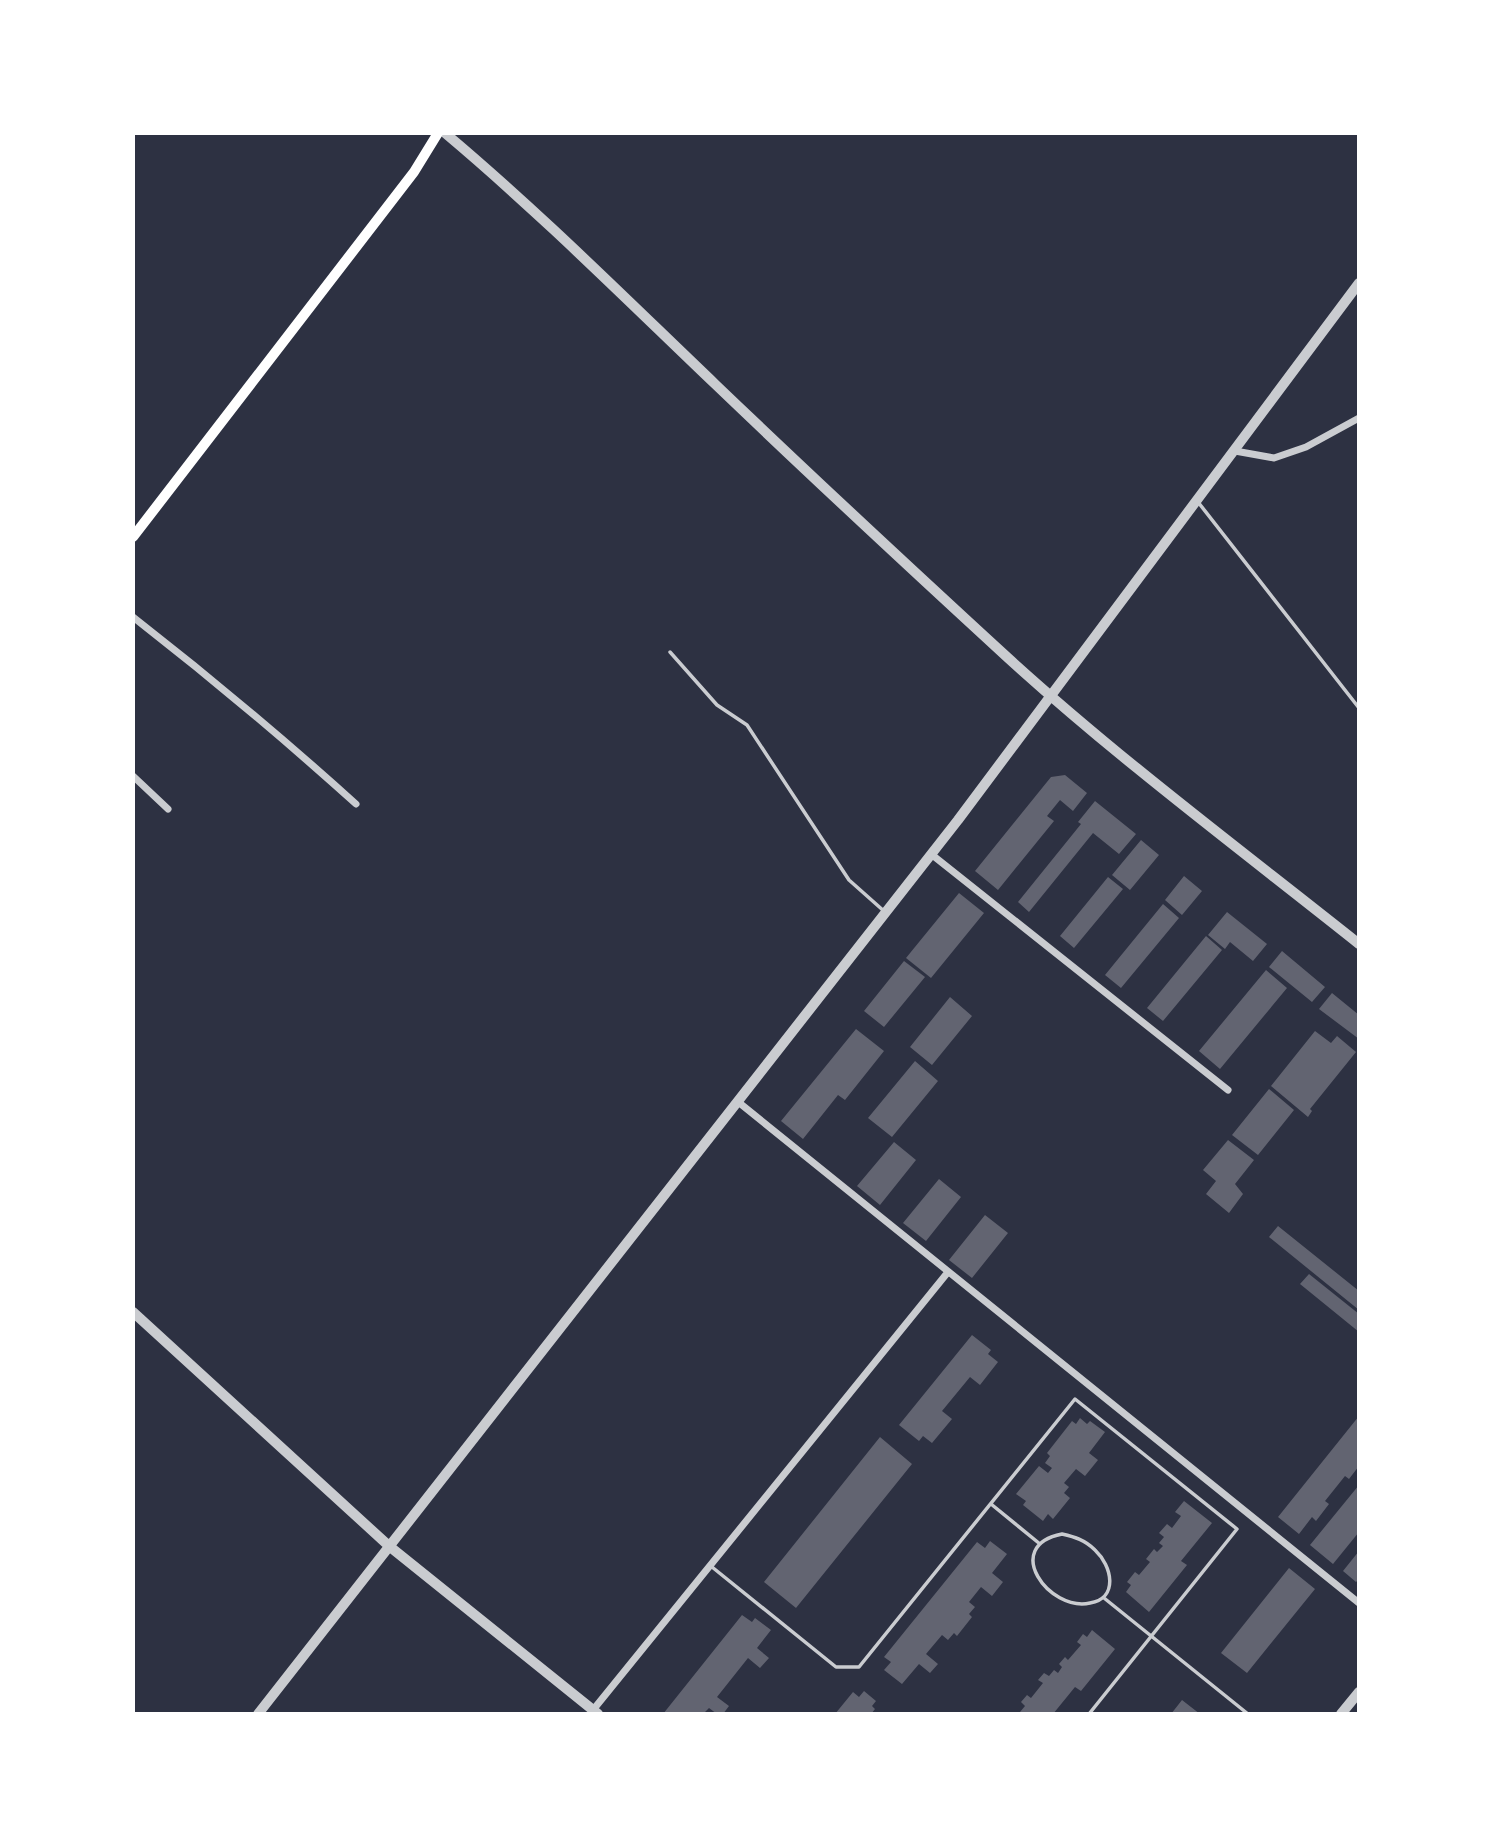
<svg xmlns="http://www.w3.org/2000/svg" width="1492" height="1847" viewBox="0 0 1492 1847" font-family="'Work Sans',sans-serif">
	<rect width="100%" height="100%" fill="#2d3142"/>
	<path fill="#626471" d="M1065 775 1087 793 1073 811 1060 800 1047 816 1054 821 998 890 975 871 1051 777Z
		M1095 801 1136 834 1119 854 1093 833 1029 912 1018 902 1081 824 1078 822Z
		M1141 840 1159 855 1130 890 1112 875Z
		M1184 876 1202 891 1182 915 1165 900Z
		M1108 877 1123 889 1074 948 1060 936Z
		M959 893 984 913 931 978 906 958Z
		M1163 904 1179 918 1121 988 1105 975Z
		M1227 912 1267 944 1253 961 1230 942 1225 949 1208 935Z
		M1206 936 1222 950 1163 1021 1147 1008Z
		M1282 951 1325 987 1312 1002 1269 967Z
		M904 961 925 977 884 1027 864 1011Z
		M1266 970 1287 988 1220 1069 1199 1051Z
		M1332 993 1359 1015V1039L1319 1009Z
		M950 997 972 1016 932 1065 910 1047Z
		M856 1029 884 1051 845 1100 838 1095 803 1139 781 1121Z
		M1315 1031 1331 1043 1337 1036 1356 1052 1310 1109 1312 1111 1308 1117 1271 1086Z
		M915 1061 938 1081 892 1137 868 1118Z
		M1269 1089 1294 1110 1258 1155 1232 1135Z
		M1228 1140 1254 1160 1235 1184 1243 1194 1229 1213 1206 1194 1216 1181 1203 1170Z
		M894 1142 916 1160 880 1205 857 1186Z
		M939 1179 961 1197 926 1241 903 1223Z
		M985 1215 1008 1233 972 1278 949 1260Z
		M1278 1226 1359 1291V1310L1269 1237Z
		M1309 1274 1359 1314V1332L1300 1284Z
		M972 1335 991 1350 988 1354 998 1362 980 1385 970 1377 942 1411 952 1419 932 1443 923 1436 919 1441 899 1425Z
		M1359 1416V1466L1349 1479 1345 1476 1325 1501 1329 1504 1316 1521 1312 1517 1299 1534 1278 1517Z
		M1080 1418 1087 1424 1090 1421 1105 1432 1089 1453 1098 1460 1085 1476 1076 1469 1064 1483 1069 1487 1064 1493 1070 1498 1053 1519 1048 1514 1043 1521 1023 1505 1026 1501 1016 1494 1039 1466 1048 1473 1052 1468 1045 1463 1050 1456 1047 1453 1072 1421 1076 1424Z
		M880 1437 912 1464 796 1608 764 1582Z
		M1359 1485V1532L1333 1564 1310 1545Z
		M1184 1501 1212 1523 1181 1561 1187 1565 1149 1612 1126 1592 1131 1585 1127 1582 1135 1572 1139 1575 1150 1562 1146 1559 1154 1549 1157 1552 1163 1546 1159 1543 1164 1537 1159 1533 1167 1524 1172 1528 1181 1516 1175 1512Z
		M990 1541 1007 1554 992 1573 1003 1582 992 1596 981 1587 969 1602 975 1607 969 1614 972 1617 957 1636 954 1633 948 1640 942 1635 926 1654 938 1664 930 1673 919 1664 902 1684 884 1670 891 1662 884 1657 977 1542 985 1548Z
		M1359 1551V1579L1356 1582 1343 1571Z
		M1289 1568 1315 1589 1247 1673 1221 1653Z
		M742 1615 752 1622 755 1618 771 1630 757 1648 769 1658 760 1668 748 1658 717 1697 729 1706 723 1714H717L709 1708 703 1714H663Z
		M1092 1630 1115 1649 1081 1691 1075 1687 1053 1714H1023L1020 1712 1025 1706 1021 1702 1027 1695 1031 1698 1043 1683 1038 1680 1044 1673 1049 1676 1054 1670 1058 1673 1062 1667 1059 1664 1065 1657 1068 1660 1081 1645 1077 1642 1083 1634 1087 1637Z
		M864 1691 876 1701 872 1706 875 1709 871 1714H835L853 1692 859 1697Z
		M1182 1700 1200 1714H1171Z"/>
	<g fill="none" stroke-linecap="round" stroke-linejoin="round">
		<path stroke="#caccd0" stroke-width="3.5" d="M1198 502 1359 708
			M670 652 717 705 747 725 849 880 885 912
			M991 1504 1040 1544
			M1062 1534C1075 1537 1085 1540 1095 1550 1112 1566 1119 1598 1090 1603 1049 1612 1001 1546 1062 1534Z
			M712 1567 836 1667H859L1075 1399 1237 1529 1089 1714
			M1104 1598 1248 1714"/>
		<path stroke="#caccd0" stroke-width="7" d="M1235 451 1274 458 1306 447 1359 418
			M133 617C210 677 284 739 356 804
			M133 776 168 809
			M931 854 1228 1090
			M737 1101 1359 1603
			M593 1710 948 1272"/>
		<path stroke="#caccd0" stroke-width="10" d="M445 133C539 212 626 299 715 384 811 476 909 567 1007 657 1119 759 1241 850 1359 944
			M133 1312 389 1546 598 1714
			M258 1714 958 820 1359 283
			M1341 1714 1359 1692"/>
		<path stroke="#fff" stroke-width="10" d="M133 537 414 172 438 133"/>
	</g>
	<rect width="1492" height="1847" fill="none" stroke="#ffffff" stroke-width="270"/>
</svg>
